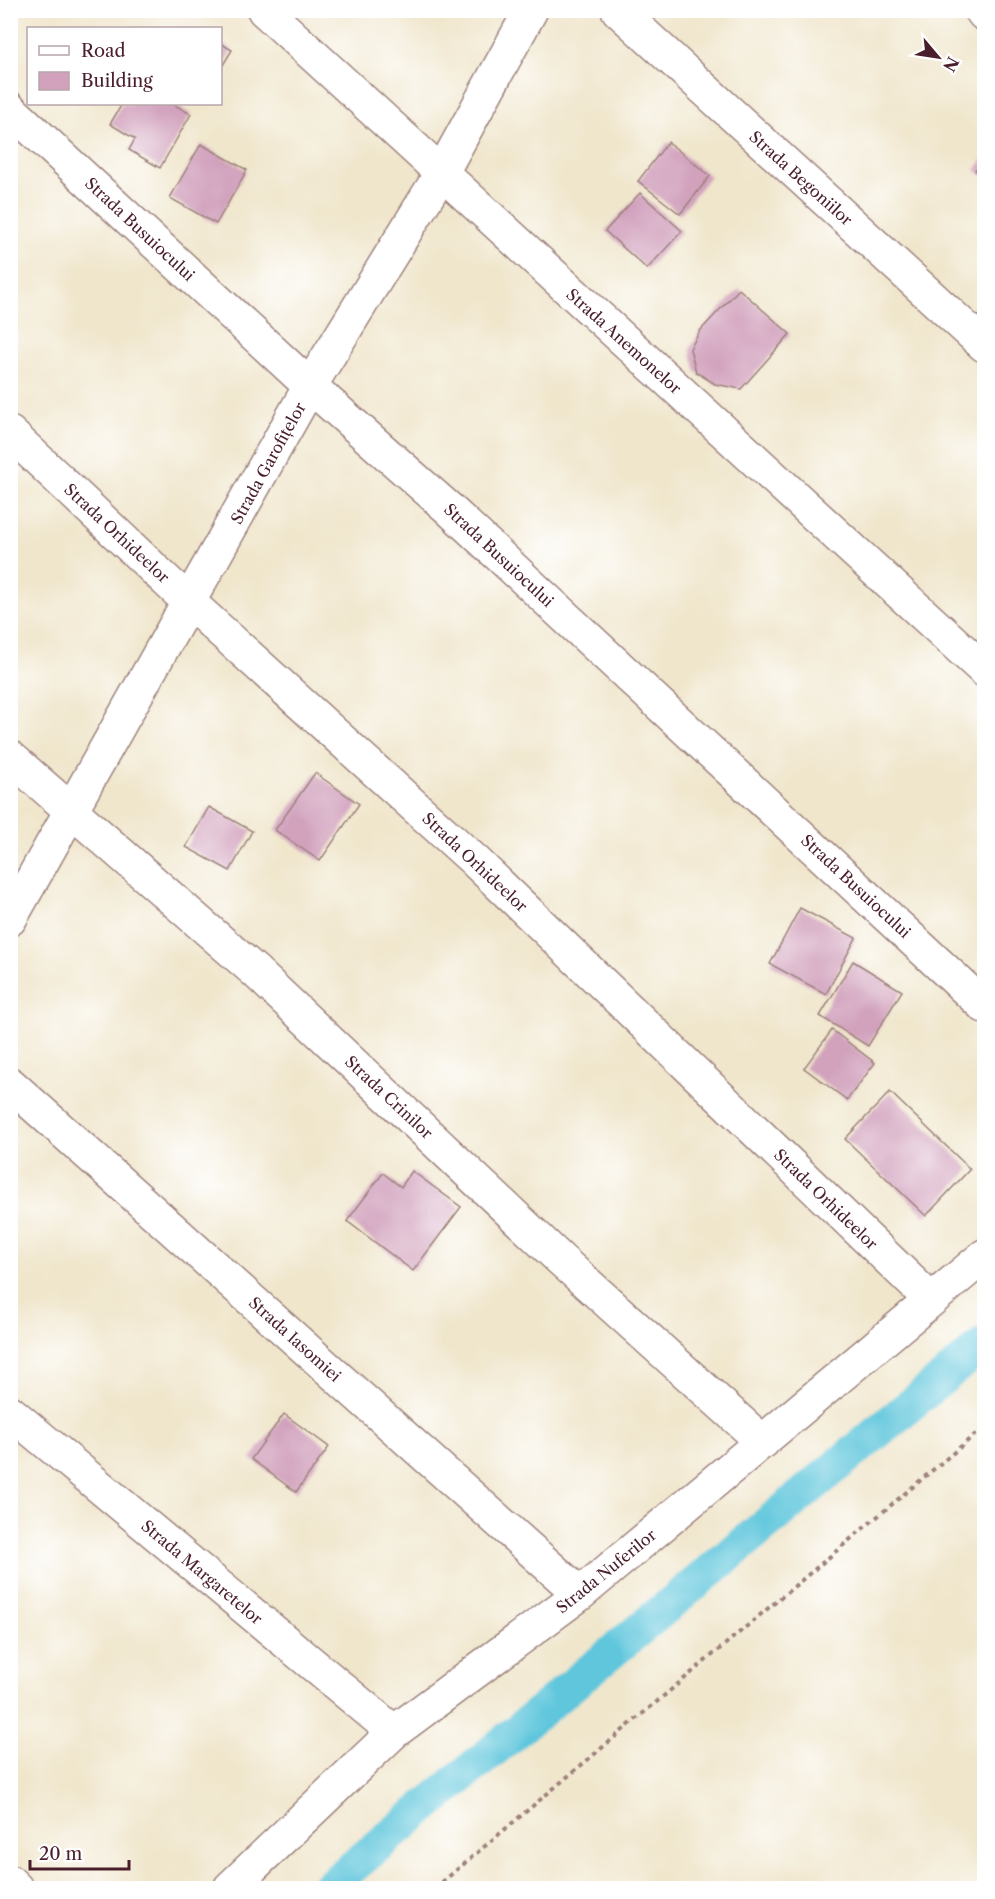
<svg xmlns="http://www.w3.org/2000/svg" width="995" height="1899" viewBox="0 0 995 1899" font-family="'Libre Caslon Text',serif">
	<rect width="100%" height="100%" fill="#fff"/>
	<filter id="ink" filterUnits="userSpaceOnUse"><feTurbulence type="fractalNoise" baseFrequency=".0167" numOctaves="2"/><feDisplacementMap in="SourceGraphic" scale="12" xChannelSelector="R" yChannelSelector="G"/><feConvolveMatrix kernelMatrix="1 2 1 2 8 2 1 2 1" color-interpolation-filters="sRGB"/></filter>
	<filter id="wash" filterUnits="userSpaceOnUse"><feTurbulence type="fractalNoise" baseFrequency=".008" numOctaves="4" result="noise"/><feDisplacementMap in="SourceGraphic" scale="24" xChannelSelector="R" yChannelSelector="G"/><feGaussianBlur stdDeviation="1.35" result="paint"/><feColorMatrix in="noise" values="0 0 0 0 0 0 0 0 0 0 0 0 0 0 0 0 0 1.4 0 .05"/><feComposite in="paint" operator="in"/></filter>
	<g filter="url(#wash)">
		<rect width="100%" height="100%" fill="#f0e6cc"/>
		<g fill="none" stroke-linecap="round" stroke-linejoin="round">
			<path stroke="#5fc6dc" stroke-width="34" d="M327 1888 984 1344"/>
		</g>
		<g id="blocks">
			<path fill="#d2a2bd" d="M220 43 232 50 220 70Z
				M122 104H173L191 114 160 168 129 150 135 139 110 124Z
				M668 142 710 176 680 214 638 181Z
				M201 144 247 170 216 224 170 198Z
				M984 158V177L975 170Z
				M640 193 682 231 647 269 605 231Z
				M739 289 790 334 741 389 715 384 696 372 690 349 700 331Z
				M315 773 359 804 320 861 275 830Z
				M209 807 252 831 230 871 186 847Z
				M800 908 856 938 826 994 770 964Z
				M853 961 902 991 868 1046 820 1016Z
				M832 1030 875 1063 847 1100 804 1068Z
				M890 1092 970 1169 926 1216 845 1139Z
				M412 1171 461 1207 413 1271 347 1221 383 1173 401 1187Z
				M284 1414 329 1447 296 1492 251 1459Z"/>
		</g>
	</g>
	<g filter="url(#ink)">
		<use href="#blocks" fill-opacity="0" stroke="#9d827c" stroke-width="1.5"/>
		<g fill="none" stroke-linecap="round" stroke-linejoin="round">
			<g stroke="#9d827c" stroke-width="36">
				<path id="minor" d="M264 10 984 670
					M618 10 984 345
					M981 10 984 14
					M10 109 310 386 448 508 984 1006
					M10 433 190 603 475 861 931 1300
					M10 757 256 972 560 1259 763 1442
					M10 919 310 386 441 174 531 10
					M10 1084 580 1594
					M10 1412 394 1732
					M10 1882 16 1888
					M230 1888 394 1732 580 1594 984 1256"/>
			</g>
			<path stroke="#9d827c" stroke-width="4" stroke-dasharray="4.5 4.5" stroke-linecap="butt" d="M435 1888 984 1427"/>
			<use href="#minor" stroke="#fff" stroke-width="33"/>
		</g>
	</g>
	<g text-anchor="middle" stroke-width="4.5" stroke-linejoin="round" paint-order="stroke">
		<g font-size="16" fill="#4a1f2b" stroke="#fff">
			<text transform="translate(801 178) rotate(42)" y="6">Strada Begoniilor</text>
			<text transform="translate(140 229) rotate(43)" y="6">Strada Busuiocului</text>
			<text transform="translate(624 341) rotate(42)" y="6">Strada Anemonelor</text>
			<text transform="translate(268 463) rotate(-61)" y="6">Strada Garofițelor</text>
			<text transform="translate(117 533) rotate(43)" y="6">Strada Orhideelor</text>
			<text transform="translate(499 555) rotate(43)" y="6">Strada Busuiocului</text>
			<text transform="translate(475 862) rotate(43)" y="6">Strada Orhideelor</text>
			<text transform="translate(856 886) rotate(43)" y="6">Strada Busuiocului</text>
			<text transform="translate(389 1097) rotate(43)" y="6">Strada Crinilor</text>
			<text transform="translate(826 1199) rotate(44)" y="6">Strada Orhideelor</text>
			<text transform="translate(295 1339) rotate(42)" y="6">Strada Iasomiei</text>
			<text transform="translate(606 1571) rotate(-39)" y="6">Strada Nuferilor</text>
			<text transform="translate(202 1572) rotate(40)" y="6">Strada Margaretelor</text>
		</g>
	</g>
	<rect width="995" height="1899" fill="none" stroke="#fff" stroke-width="36"/>
	<rect x="27" y="27" width="195" height="78" fill="#ffffff" stroke="#b7a5aa" stroke-width="1.5"/>
	<rect x="39" y="46" width="30" height="9" fill="#ffffff" stroke="#b7a5aa" stroke-width="1.5"/>
	<text x="81" y="57" font-size="18" fill="#4a1f2b">Road</text>
	<rect x="39" y="72" width="30" height="18" fill="#d2a2bd" stroke="#b7a5aa" stroke-width="1.5"/>
	<text x="81" y="87" font-size="18" fill="#4a1f2b">Building</text>
	<g transform="translate(938 57) rotate(119)" stroke="#ffffff" stroke-width="4.5" paint-order="stroke">
	<path d="M0-4.5L10 22L0 15L-10 22Z" fill="#4a1f2b"/>
	<text y="-9" font-size="16" font-weight="bold" text-anchor="middle" fill="#4a1f2b">N</text>
	</g>
	<path d="M30 1860v9h99v-9" fill="none" stroke="#4a1f2b" stroke-width="3"/>
	<text x="39" y="1860" font-size="18" fill="#4a1f2b" stroke="#ffffff" stroke-width="4.5" paint-order="stroke">20 m</text>
</svg>
